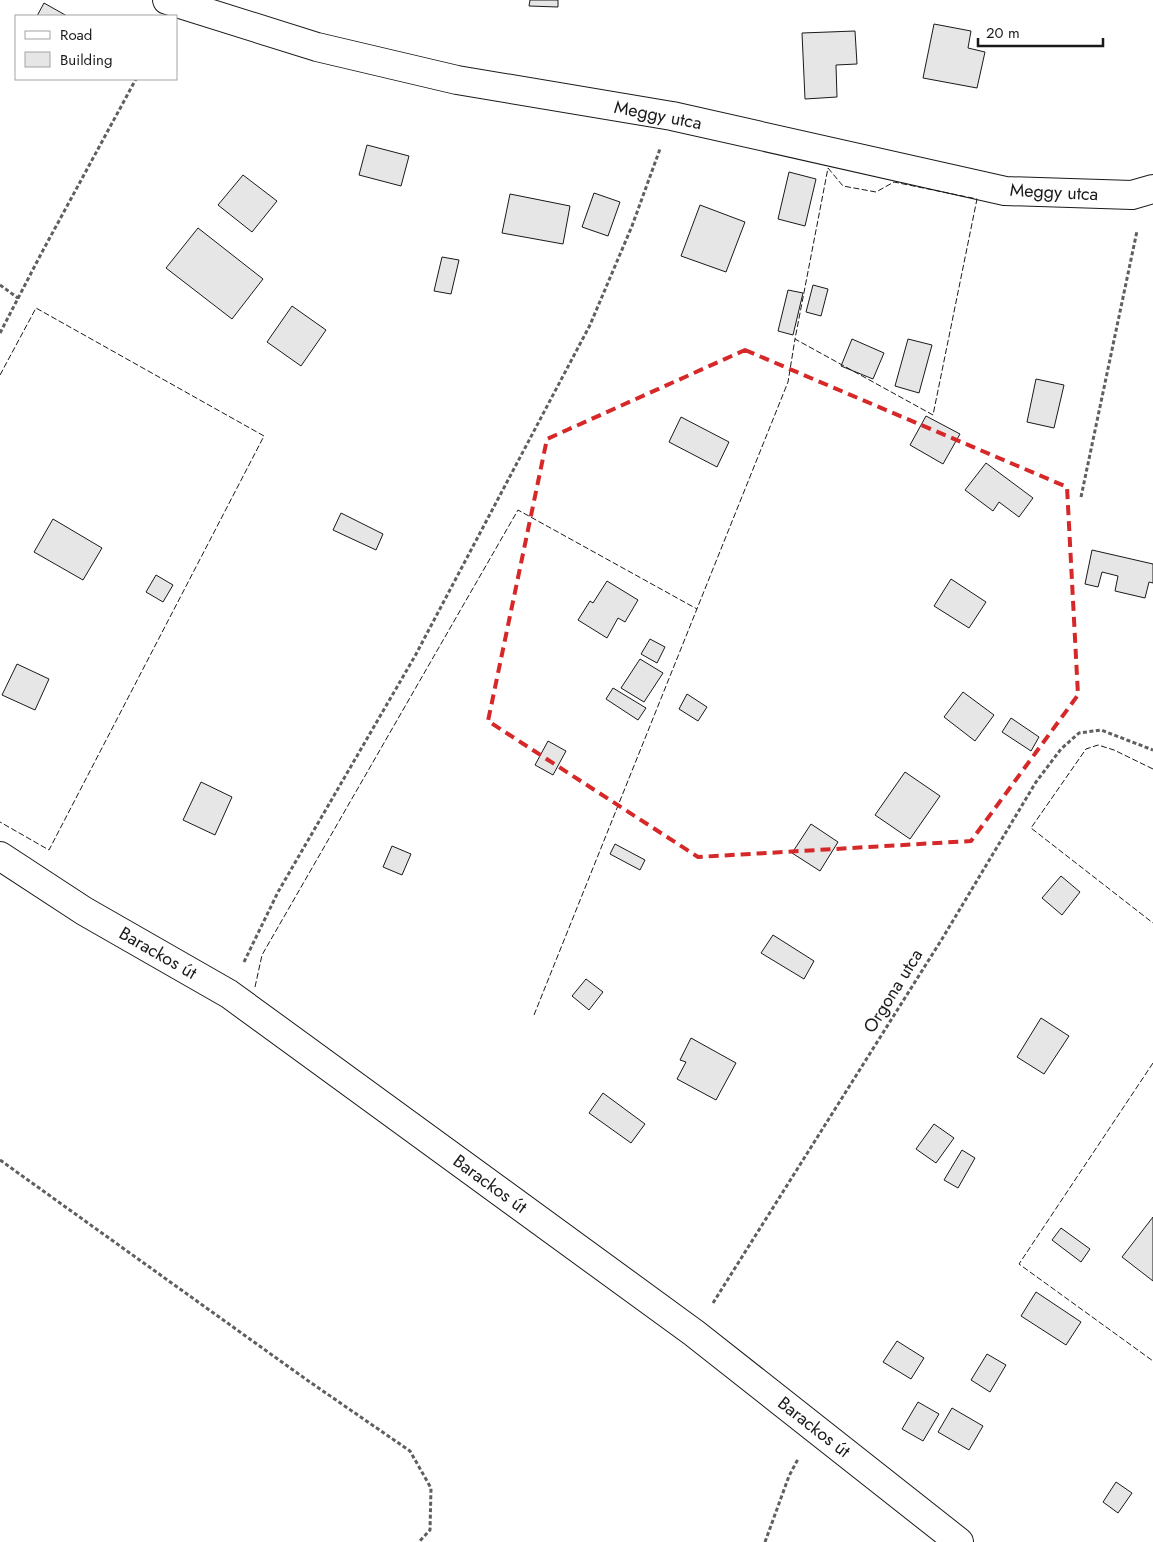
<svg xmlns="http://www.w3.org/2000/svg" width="1153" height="1542" viewBox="0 0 1153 1542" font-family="Jost,sans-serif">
	<rect width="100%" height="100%" fill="#fff"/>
	<path fill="#e6e6e6" stroke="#1a1a1a" d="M530 0H558V7L529 6Z
		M44 3 67 16H37Z
		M934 24 971 31 968 48 985 52 977 88 923 78Z
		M855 31 857 64 836 65 837 97 805 99 802 33Z
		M367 145 409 156 401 186 359 175Z
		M789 172 816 179 805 226 778 219Z
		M243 175 277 201 252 232 218 205Z
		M594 193 620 202 608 236 582 227Z
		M510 194 570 206 563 244 502 233Z
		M700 205 745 222 726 272 681 256Z
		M198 228 263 279 232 319 166 268Z
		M442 257 459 260 451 294 434 291Z
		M813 285 828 289 821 316 806 312Z
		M788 290 803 293 793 335 778 331Z
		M292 306 326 330 301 366 267 342Z
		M852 339 884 353 873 379 841 366Z
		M908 339 932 345 919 393 895 386Z
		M1036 379 1064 385 1054 428 1027 422Z
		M926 416 960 434 943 464 910 445Z
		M681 417 729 442 717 467 669 442Z
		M986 463 1033 498 1019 517 999 502 993 511 965 490Z
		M341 513 383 534 376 550 333 530Z
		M53 519 102 548 83 580 34 552Z
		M1092 550 1153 564V583L1149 582 1145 598 1115 591 1118 576 1102 572 1098 587 1085 584Z
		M156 575 173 585 163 602 146 592Z
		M951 579 986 602 969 628 934 606Z
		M607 581 638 600 625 622 618 618 607 638 578 620 590 601 593 603Z
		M650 639 665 647 657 663 641 654Z
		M640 659 663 673 644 702 621 688Z
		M17 664 49 679 35 710 2 695Z
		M613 688 646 708 638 720 606 699Z
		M963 692 994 715 975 741 944 717Z
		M687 694 707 707 698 721 679 709Z
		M1011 718 1039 737 1031 751 1002 732Z
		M548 741 566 751 553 775 535 765Z
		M905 772 940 796 910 839 875 815Z
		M201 782 232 797 215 835 183 820Z
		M811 824 838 842 820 871 792 853Z
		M615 844 645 860 640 870 610 854Z
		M392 846 411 854 402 875 383 867Z
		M1061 876 1080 892 1062 915 1042 898Z
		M773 935 814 961 804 979 761 953Z
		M586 979 603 992 589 1010 572 996Z
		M1041 1018 1069 1036 1044 1074 1017 1057Z
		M691 1038 736 1063 716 1100 677 1079 686 1062 680 1060Z
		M603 1093 645 1124 631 1143 589 1113Z
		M934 1124 954 1138 936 1163 916 1149Z
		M962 1150 975 1158 958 1188 944 1180Z
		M1153 1217V1281L1122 1257Z
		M1061 1228 1090 1249 1081 1262 1052 1240Z
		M1036 1292 1081 1322 1066 1345 1021 1316Z
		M897 1341 924 1358 911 1379 883 1362Z
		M987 1354 1006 1365 990 1392 971 1380Z
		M918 1402 939 1414 923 1441 902 1429Z
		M952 1408 983 1426 969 1450 938 1432Z
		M1116 1482 1132 1493 1118 1513 1103 1502Z"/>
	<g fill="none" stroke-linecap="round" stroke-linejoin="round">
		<g stroke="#1a1a1a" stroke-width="30">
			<path id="minor" d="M167 0 317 47 457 80 672 116 1005 191 1132 195 1153 189
				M0 856 84 911 229 994 694 1333 959 1542"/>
		</g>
		<path stroke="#5f5f5f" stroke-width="3" stroke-dasharray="4 2.5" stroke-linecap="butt" d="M0 285 18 298
			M0 333 41 254 136 79
			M1081 497 1137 231
			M244 962 278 892 415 656 590 325 632 226 660 149
			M0 1160 307 1380 410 1451 431 1488 430 1530 419 1542
			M713 1303 942 939 1036 782 1061 749 1079 733 1101 730 1153 750
			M765 1542 789 1476 798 1459"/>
		<use href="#minor" stroke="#fff" stroke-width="28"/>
		<path stroke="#1a1a1a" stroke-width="1" stroke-dasharray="6 2.5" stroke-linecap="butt" d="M828 168 843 186 876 192 894 182 977 199 933 415 795 339Z
			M0 375 36 308 264 436 49 850 0 822
			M1153 769 1114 750 1098 745 1086 749 1031 828 1153 923
			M255 987 262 955 518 510 697 609
			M534 1015 788 382 795 339
			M1153 1063 1019 1264 1153 1361"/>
	</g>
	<path fill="none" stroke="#d62828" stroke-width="4" stroke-dasharray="10 6" stroke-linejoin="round" d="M745 350 1067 487 1078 695 971 841 698 857 488 721 547 439Z"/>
	<g text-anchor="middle" stroke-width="4" stroke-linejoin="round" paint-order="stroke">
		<g font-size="18" fill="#1a1a1a" stroke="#fff">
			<text transform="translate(658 115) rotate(11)" y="6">Meggy utca</text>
			<text transform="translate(1054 192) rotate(3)" y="6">Meggy utca</text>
			<text transform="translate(158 953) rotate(30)" y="6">Barackos út</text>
			<text transform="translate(893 991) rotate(-58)" y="6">Orgona utca</text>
			<text transform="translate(490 1184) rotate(36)" y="6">Barackos út</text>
			<text transform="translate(814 1427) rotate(38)" y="6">Barackos út</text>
		</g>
	</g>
	<rect x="15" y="15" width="162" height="65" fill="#ffffff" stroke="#a3a3a3"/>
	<rect x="25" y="31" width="25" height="8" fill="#ffffff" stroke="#a3a3a3"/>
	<text x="60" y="40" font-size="15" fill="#1a1a1a">Road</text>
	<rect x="25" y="52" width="25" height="15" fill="#e6e6e6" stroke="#a3a3a3"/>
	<text x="60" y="65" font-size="15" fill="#1a1a1a">Building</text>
	<path d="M978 38v8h125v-8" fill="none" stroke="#1a1a1a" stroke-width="2.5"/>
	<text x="986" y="38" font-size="15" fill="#1a1a1a" stroke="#ffffff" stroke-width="4" paint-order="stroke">20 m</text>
</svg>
